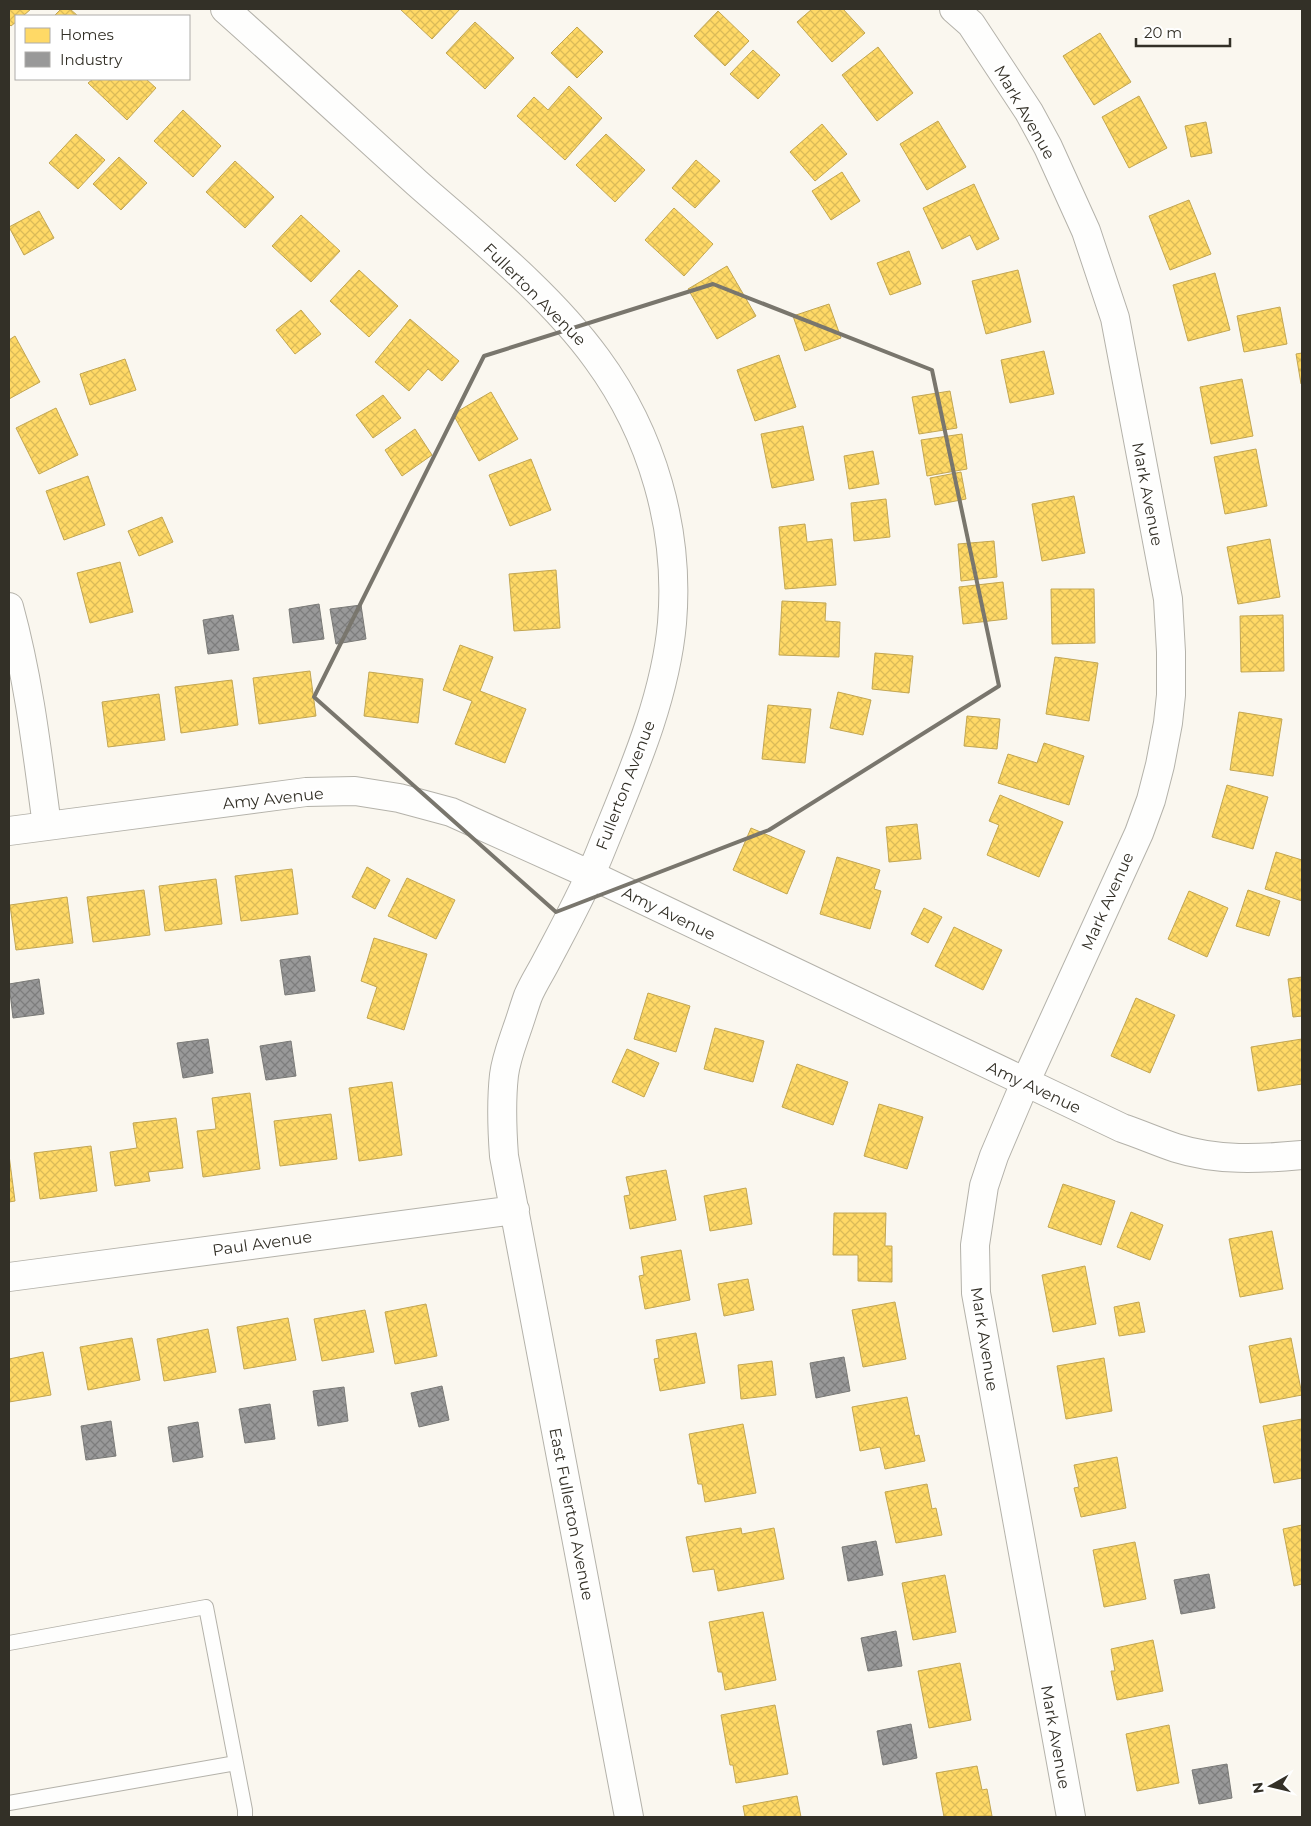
<svg xmlns="http://www.w3.org/2000/svg" width="1311" height="1826" viewBox="0 0 1311 1826" font-family="Montserrat,sans-serif">
	<defs>
		<pattern id="homes-cross-hatch" width="8" height="8" patternUnits="userSpaceOnUse" patternTransform="scale(1.25)"><rect width="8" height="8" fill="#ffd966"/><path d="M0 0l8 8M0 8l8-8" fill="none" stroke="#dbbb58"/></pattern>
		<pattern id="industry-cross-hatch" width="8" height="8" patternUnits="userSpaceOnUse" patternTransform="scale(1.25)"><rect width="8" height="8" fill="#999"/><path d="M0 0l8 8M0 8l8-8" fill="none" stroke="#7d7d7d"/></pattern>
	</defs>
	<rect width="100%" height="100%" fill="#faf7ef"/>
	<path fill="url(#homes-cross-hatch)" stroke="#c2a653" d="M9 9H31L23 16H16V22L11 26 9 24Z
		M61 9H70L78 16H54Z
		M400 9H460L432 39Z
		M812 9H843L865 33 832 62 797 22Z
		M718 11 749 41 725 66 694 36Z
		M475 22 514 58 485 89 446 53Z
		M577 27 603 52 577 78 551 53Z
		M1100 33 1131 82 1094 105 1063 56Z
		M878 47 913 93 877 121 842 75Z
		M753 50 780 75 758 99 730 74Z
		M93 79H146L156 88 127 120 88 83Z
		M569 86 602 118 565 160 517 116 534 97 548 110Z
		M1139 96 1167 148 1129 168 1102 117Z
		M183 110 221 146 193 177 154 141Z
		M938 121 966 167 927 190 900 144Z
		M1206 122 1212 153 1191 157 1185 126Z
		M822 124 847 154 815 181 790 152Z
		M76 134 105 160 78 189 49 163Z
		M606 134 645 170 615 202 576 165Z
		M119 157 147 183 121 210 93 184Z
		M696 160 720 181 695 208 672 188Z
		M235 161 274 197 245 228 206 192Z
		M842 172 860 201 831 220 812 191Z
		M974 184 999 239 977 250 970 235 942 249 923 208Z
		M1189 200 1211 254 1170 270 1149 216Z
		M674 208 713 244 684 276 645 240Z
		M39 211 54 238 24 255 9 227Z
		M301 215 340 251 311 282 272 246Z
		M909 251 921 284 890 295 877 263Z
		M727 266 756 316 717 339 688 289Z
		M359 270 398 306 369 337 330 301Z
		M1018 270 1031 322 986 334 972 281Z
		M1215 273 1230 330 1188 341 1173 285Z
		M829 304 841 338 805 351 793 316Z
		M1280 307 1287 344 1244 352 1237 316Z
		M301 310 321 334 295 354 276 330Z
		M410 319 459 361 442 381 428 369 409 391 375 362Z
		M15 336 40 382 9 399V340Z
		M1044 351 1054 394 1010 403 1001 360Z
		M1302 353V384H1301L1296 354Z
		M779 355 796 407 755 421 737 370Z
		M125 359 136 390 90 405 80 374Z
		M1242 379 1253 436 1211 444 1200 387Z
		M950 391 957 428 919 434 912 397Z
		M491 392 518 439 479 461 453 414Z
		M383 395 401 418 373 438 356 415Z
		M56 408 78 455 39 474 16 428Z
		M803 426 814 480 772 488 761 434Z
		M415 429 432 455 402 476 385 450Z
		M962 434 967 469 927 476 921 440Z
		M1256 449 1267 506 1225 514 1214 457Z
		M873 451 879 484 849 489 844 456Z
		M531 459 551 510 510 526 489 475Z
		M961 472 966 499 935 505 930 478Z
		M88 476 105 525 64 540 46 491Z
		M1074 496 1085 553 1042 561 1032 504Z
		M886 499 890 537 854 541 851 503Z
		M162 517 173 542 139 556 128 531Z
		M805 524 807 542 832 539 836 585 785 589 779 527Z
		M1270 539 1280 597 1238 604 1227 547Z
		M994 541 997 577 961 581 958 544Z
		M120 562 133 612 90 623 77 573Z
		M556 570 560 628 514 631 509 574Z
		M1003 582 1007 619 963 624 959 587Z
		M1051 589H1094L1095 643 1052 644Z
		M782 601 826 603 825 621 840 622 839 657 779 655Z
		M1283 615 1284 671 1241 672 1240 616Z
		M460 645 493 657 480 691 526 709 505 763 455 744 472 701 443 690Z
		M875 653 913 656 909 693 872 689Z
		M1055 657 1098 663 1089 721 1046 714Z
		M310 671 316 716 259 724 253 678Z
		M369 672 423 679 418 723 364 716Z
		M232 680 238 725 181 733 175 687Z
		M838 692 871 700 863 735 830 728Z
		M159 694 165 740 108 747 102 702Z
		M768 705 811 709 805 763 762 759Z
		M1239 712 1282 719 1273 776 1230 770Z
		M967 716 1000 719 997 749 964 746Z
		M1044 743 1084 756 1069 805 998 783 1008 754 1037 763Z
		M1227 785 1268 797 1253 849 1212 837Z
		M1000 795 1063 822 1039 877 987 855 999 825 989 821Z
		M917 824 921 859 889 862 886 827Z
		M751 828 805 851 787 894 733 870Z
		M1276 852 1302 860V901L1265 889Z
		M837 857 880 870 874 889 881 891 870 929 820 914Z
		M367 867 390 880 375 909 352 897Z
		M292 869 298 914 241 921 235 876Z
		M407 878 455 900 436 939 388 916Z
		M216 879 222 924 165 931 159 886Z
		M144 890 150 935 93 942 87 897Z
		M1248 890 1280 901 1269 936 1236 926Z
		M1189 891 1228 908 1207 957 1168 939Z
		M67 897 73 943 16 950 10 905Z
		M924 908 942 917 928 943 911 934Z
		M954 927 1002 950 983 990 935 966Z
		M374 938 427 954 404 1030 367 1018 377 987 361 981Z
		M1302 977V1016L1293 1017 1288 979Z
		M648 993 690 1006 676 1052 634 1039Z
		M1136 998 1175 1015 1150 1073 1111 1056Z
		M715 1028 764 1041 753 1082 704 1069Z
		M1302 1039V1084L1258 1091 1251 1047Z
		M627 1049 659 1063 644 1097 612 1082Z
		M797 1064 848 1082 833 1125 782 1107Z
		M392 1082 402 1155 359 1161 349 1088Z
		M250 1093 260 1169 203 1177 197 1131 216 1129 212 1098Z
		M879 1104 923 1117 907 1169 864 1156Z
		M331 1114 337 1159 280 1166 274 1121Z
		M176 1118 183 1168 148 1172 150 1181 115 1186 110 1152 137 1148 133 1123Z
		M91 1146 97 1191 40 1199 34 1153Z
		M9 1155 15 1201 9 1202Z
		M666 1170 676 1220 630 1229 624 1196 630 1195 626 1177Z
		M1063 1184 1115 1201 1101 1245 1048 1227Z
		M746 1188 752 1224 710 1231 704 1196Z
		M1131 1212 1163 1225 1150 1260 1117 1247Z
		M834 1213H886L885 1246H892V1282L858 1281V1255H833Z
		M1272 1231 1283 1289 1240 1297 1229 1239Z
		M681 1250 690 1300 645 1309 639 1276 644 1275 641 1257Z
		M1085 1266 1096 1324 1053 1332 1042 1275Z
		M748 1279 754 1310 724 1316 718 1284Z
		M895 1302 906 1359 863 1367 852 1310Z
		M1139 1302 1145 1332 1119 1336 1114 1307Z
		M426 1304 437 1356 395 1364 385 1312Z
		M365 1310 374 1352 322 1361 314 1319Z
		M288 1318 296 1360 244 1369 237 1327Z
		M208 1329 216 1372 164 1381 157 1339Z
		M696 1333 705 1383 660 1391 654 1359 659 1358 656 1340Z
		M132 1338 140 1380 88 1390 80 1347Z
		M1291 1338 1302 1395 1260 1403 1249 1346Z
		M43 1352 51 1395 9 1402V1359Z
		M1104 1358 1112 1411 1066 1419 1057 1366Z
		M772 1361 776 1395 741 1399 738 1365Z
		M907 1397 915 1436 919 1435 925 1461 885 1469 880 1447 860 1451 852 1407Z
		M1302 1419V1478L1274 1483 1263 1426Z
		M743 1424 756 1493 705 1502 702 1484H698L689 1434Z
		M1117 1457 1126 1508 1081 1517 1074 1488 1079 1487 1074 1465Z
		M927 1484 932 1509 936 1508 942 1535 896 1543 885 1492Z
		M1302 1525V1584L1294 1586 1283 1529Z
		M741 1528 742 1534 774 1528 784 1579 718 1591 714 1569 693 1572 686 1537Z
		M1135 1542 1146 1599 1104 1607 1093 1550Z
		M945 1575 956 1632 913 1640 902 1583Z
		M763 1612 776 1680 725 1690 722 1672H718L709 1622Z
		M1153 1640 1163 1691 1117 1700 1111 1671H1115L1111 1649Z
		M960 1663 971 1720 929 1728 918 1671Z
		M775 1705 788 1774 736 1783 733 1765H730L721 1715Z
		M1169 1725 1179 1783 1137 1791 1126 1734Z
		M977 1766 982 1790 987 1789 992 1816 944 1817 936 1773Z
		M797 1796 801 1817H745L743 1806Z"/>
	<path fill="url(#industry-cross-hatch)" stroke="#7a7a77" d="M319 604 324 639 293 643 289 609Z
		M361 605 366 639 336 644 330 609Z
		M233 615 239 650 208 654 203 620Z
		M310 956 315 991 285 995 280 960Z
		M39 979 44 1014 13 1018 9 984Z
		M208 1039 213 1073 183 1078 177 1043Z
		M291 1041 296 1076 266 1080 260 1046Z
		M844 1357 850 1391 816 1398 810 1363Z
		M442 1386 449 1420 419 1427 411 1393Z
		M344 1387 348 1421 318 1426 313 1391Z
		M270 1404 275 1439 245 1443 239 1409Z
		M111 1421 116 1456 86 1460 81 1426Z
		M198 1422 203 1457 173 1462 168 1427Z
		M876 1541 883 1575 848 1581 842 1547Z
		M1209 1574 1215 1608 1181 1614 1174 1580Z
		M896 1631 902 1666 868 1671 861 1638Z
		M911 1724 917 1758 883 1765 877 1731Z
		M1227 1764 1232 1798 1199 1804 1192 1770Z"/>
	<g fill="none" stroke-linecap="round" stroke-linejoin="round">
		<g stroke="#b4b2aa" stroke-width="16">
			<path id="lane" d="M9 1643 206 1607 245 1810V1817
				M9 1803 236 1763"/>
		</g>
		<g stroke="#b4b2aa" stroke-width="30">
			<path id="street" d="M225 9C289 66 353 125 417 183 477 236 550 294 597 359 652 434 680 529 672 623 665 701 630 778 601 850 586 888 566 924 547 960 541 972 533 984 528 996 524 1007 521 1018 517 1029 512 1044 506 1059 504 1075 501 1102 502 1129 504 1156L629 1817
				M954 9 971 24 1029 112 1048 147 1086 231 1115 318 1168 599 1171 652V695L1168 723 1160 765 1151 800 1139 833 1025 1083 994 1156 984 1186 975 1245 976 1293 1071 1817
				M9 607C29 680 37 751 47 826
				M9 831 306 792 355 791 399 798 451 812 591 875 1122 1128C1140 1134 1158 1142 1176 1148 1217 1161 1260 1159 1302 1155
				M9 1277 515 1210"/>
		</g>
		<use href="#lane" stroke="#fefefd" stroke-width="14"/>
		<use href="#street" stroke="#fefefd" stroke-width="28"/>
	</g>
	<path fill="none" stroke="#79766d" stroke-width="4" stroke-linejoin="round" d="M713 284 932 370 999 686 769 830 556 912 314 697 484 356Z"/>
	<g text-anchor="middle" stroke-width="5" stroke-linejoin="round" paint-order="stroke">
		<g font-size="16" fill="#333027" stroke="#fff">
			<text transform="translate(1025 112) rotate(60)" y="6">Mark Avenue</text>
			<text transform="translate(535 294) rotate(45)" y="6">Fullerton Avenue</text>
			<text transform="translate(1148 494) rotate(79)" y="6">Mark Avenue</text>
			<text transform="translate(625 785) rotate(-69)" y="6">Fullerton Avenue</text>
			<text transform="translate(273 798) rotate(-6)" y="6">Amy Avenue</text>
			<text transform="translate(1107 901) rotate(-66)" y="6">Mark Avenue</text>
			<text transform="translate(669 913) rotate(26)" y="6">Amy Avenue</text>
			<text transform="translate(1034 1087) rotate(25)" y="6">Amy Avenue</text>
			<text transform="translate(262 1243) rotate(-8)" y="6">Paul Avenue</text>
			<text transform="translate(985 1339) rotate(81)" y="6">Mark Avenue</text>
			<text transform="translate(572 1514) rotate(79)" y="6">East Fullerton Avenue</text>
			<text transform="translate(1056 1737) rotate(80)" y="6">Mark Avenue</text>
		</g>
	</g>
	<rect width="1311" height="1826" fill="none" stroke="#333027" stroke-width="20"/>
	<rect x="15" y="15" width="175" height="65" fill="#ffffff" stroke="#adaca9"/>
	<rect x="25" y="28" width="25" height="15" fill="#ffd966" stroke="#adaca9"/>
	<text x="60" y="40" font-size="15" fill="#333027">Homes</text>
	<rect x="25" y="52" width="25" height="15" fill="#999999" stroke="#adaca9"/>
	<text x="60" y="65" font-size="15" fill="#333027">Industry</text>
	<g transform="translate(1271 1786) rotate(262)" stroke="#ffffff" stroke-width="4" paint-order="stroke">
	<path d="M0-4L9 19L0 12L-9 19Z" fill="#333027"/>
	<text y="-8" font-size="14" font-weight="bold" text-anchor="middle" fill="#333027">N</text>
	</g>
	<path d="M1136 38v8h94v-8" fill="none" stroke="#333027" stroke-width="2.5"/>
	<text x="1144" y="38" font-size="15" fill="#333027" stroke="#ffffff" stroke-width="4" paint-order="stroke">20 m</text>
</svg>
